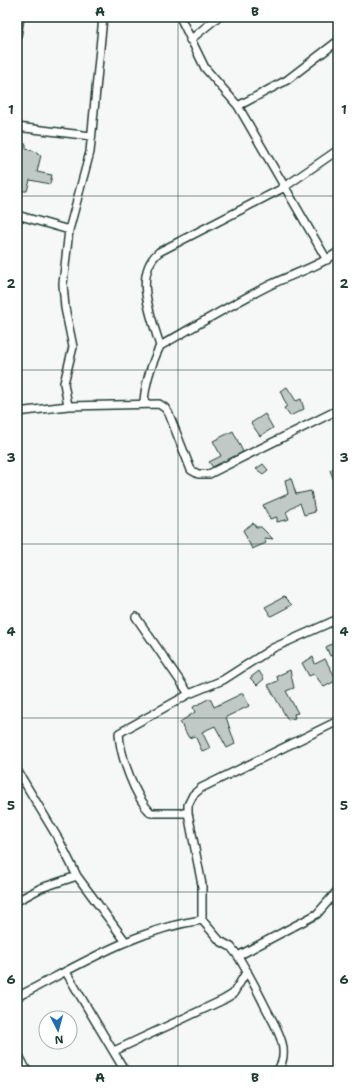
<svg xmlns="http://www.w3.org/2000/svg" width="355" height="1088" viewBox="0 0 355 1088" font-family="'Shantell Sans',sans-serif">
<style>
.building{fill:#c0c9c6;stroke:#1f3d34}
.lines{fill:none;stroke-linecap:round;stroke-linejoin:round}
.minor-casing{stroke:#1f3d34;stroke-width:10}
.minor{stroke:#fff;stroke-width:7}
.grid{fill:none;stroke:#1f3d34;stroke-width:1;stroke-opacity:0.55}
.neatline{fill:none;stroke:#1f3d34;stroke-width:1.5}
.grid-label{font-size:13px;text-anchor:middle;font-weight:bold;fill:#1f3d34}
</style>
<rect width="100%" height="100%" fill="#f6f7f7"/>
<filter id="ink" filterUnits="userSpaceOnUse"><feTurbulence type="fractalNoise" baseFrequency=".025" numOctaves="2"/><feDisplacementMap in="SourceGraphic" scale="8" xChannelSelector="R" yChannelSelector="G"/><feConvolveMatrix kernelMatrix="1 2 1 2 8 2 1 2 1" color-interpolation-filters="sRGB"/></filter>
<g filter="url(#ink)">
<path class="building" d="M 17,144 L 26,144 L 26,149 L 37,152 L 37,154 L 41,155 L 37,172 L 52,175 L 50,184 L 30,180 L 27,191 L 17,191 Z
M 287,387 L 296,401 L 301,399 L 304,409 L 290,416 L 284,408 L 287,406 L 280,391 Z
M 265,414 L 273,428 L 260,436 L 251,423 Z
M 233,431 L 243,452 L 213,467 L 209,462 L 221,456 L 213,441 Z
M 263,464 L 268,470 L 263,474 L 256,469 Z
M 338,466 L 338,489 L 337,489 L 330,470 Z
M 291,478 L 296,494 L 311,491 L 315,512 L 304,515 L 300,503 L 286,512 L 289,519 L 277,522 L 277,517 L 270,519 L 263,505 L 288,494 L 285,480 Z
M 253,523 L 256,527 L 261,527 L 273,539 L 264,538 L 266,543 L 252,549 L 243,530 Z
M 284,597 L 292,605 L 271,616 L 265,607 Z
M 337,641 L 338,653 L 330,656 L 326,647 Z
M 313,657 L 315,664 L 325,659 L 337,680 L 324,687 L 314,674 L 309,676 L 302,663 Z
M 290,670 L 294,688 L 286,691 L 298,713 L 294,714 L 295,718 L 288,720 L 268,685 L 278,681 L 277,676 Z
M 259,671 L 264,679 L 257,685 L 250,678 Z
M 243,693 L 249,706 L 226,717 L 235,744 L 227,748 L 215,726 L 202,732 L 210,748 L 202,751 L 195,736 L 189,738 L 180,722 L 195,712 L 193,707 L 210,698 L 214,707 Z"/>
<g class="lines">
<defs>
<path id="minor" d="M 180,17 L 205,68 L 238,106 L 327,260
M 17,36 L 20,17
M 190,40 L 218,17
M 238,106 L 287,80 L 338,41
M 17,127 L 91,136
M 17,215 L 69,230
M 160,346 C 197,325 232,304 270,285 C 292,274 318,267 338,252
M 144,403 C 145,382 151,365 160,346 C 152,317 132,275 159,252 L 283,188 L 338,150
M 68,406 L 64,383 L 73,347 L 65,308 L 63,284 L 69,230 L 90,152 L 103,17
M 17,412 L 68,406 L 159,404 L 165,408 L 169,414 L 191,470 L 198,474 L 209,474 L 338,410
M 136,617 L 189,694
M 17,770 L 59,840 L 77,876 L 126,942
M 188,813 L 151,813 C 135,797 120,756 119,733 L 189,694 L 223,680 L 273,648 L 338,619
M 17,901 L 41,888 L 77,876
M 238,956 L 317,914 L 338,890
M 66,972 L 125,1071
M 17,997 C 76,967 135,929 202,920
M 114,1051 L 223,1000 L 233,994 L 247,971
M 17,1052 L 27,1071
M 277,1071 C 294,1049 272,1022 263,1002 C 255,986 247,971 238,956 L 231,947 L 220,941 L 202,920 L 202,885 L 188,813 L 188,805 L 193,795 L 201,788 L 338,721"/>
</defs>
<use href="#minor" class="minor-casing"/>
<use href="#minor" class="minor"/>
</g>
</g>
<path class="grid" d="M 178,17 L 178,1071M 17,196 L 338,196M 17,370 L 338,370M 17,544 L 338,544M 17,718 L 338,718M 17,892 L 338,892"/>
<rect width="355" height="1088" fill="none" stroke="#fff" stroke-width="44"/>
<g transform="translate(58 1030) rotate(174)"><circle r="19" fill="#ffffff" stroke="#a5b1ae"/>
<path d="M0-3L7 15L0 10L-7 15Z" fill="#1f6fb2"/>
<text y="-6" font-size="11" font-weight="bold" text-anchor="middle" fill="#1f3d34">N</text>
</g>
<rect x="22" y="22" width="311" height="1044" class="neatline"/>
<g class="grid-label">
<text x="100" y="16">A</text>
<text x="255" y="16">B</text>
<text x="11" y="114">1</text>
<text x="344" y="114">1</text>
<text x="11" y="288">2</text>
<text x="344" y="288">2</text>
<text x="11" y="462">3</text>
<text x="344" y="462">3</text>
<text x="11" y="636">4</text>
<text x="344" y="636">4</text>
<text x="11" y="810">5</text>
<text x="344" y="810">5</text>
<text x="11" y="984">6</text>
<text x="344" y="984">6</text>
<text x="100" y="1082">A</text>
<text x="255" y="1082">B</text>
</g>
</svg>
